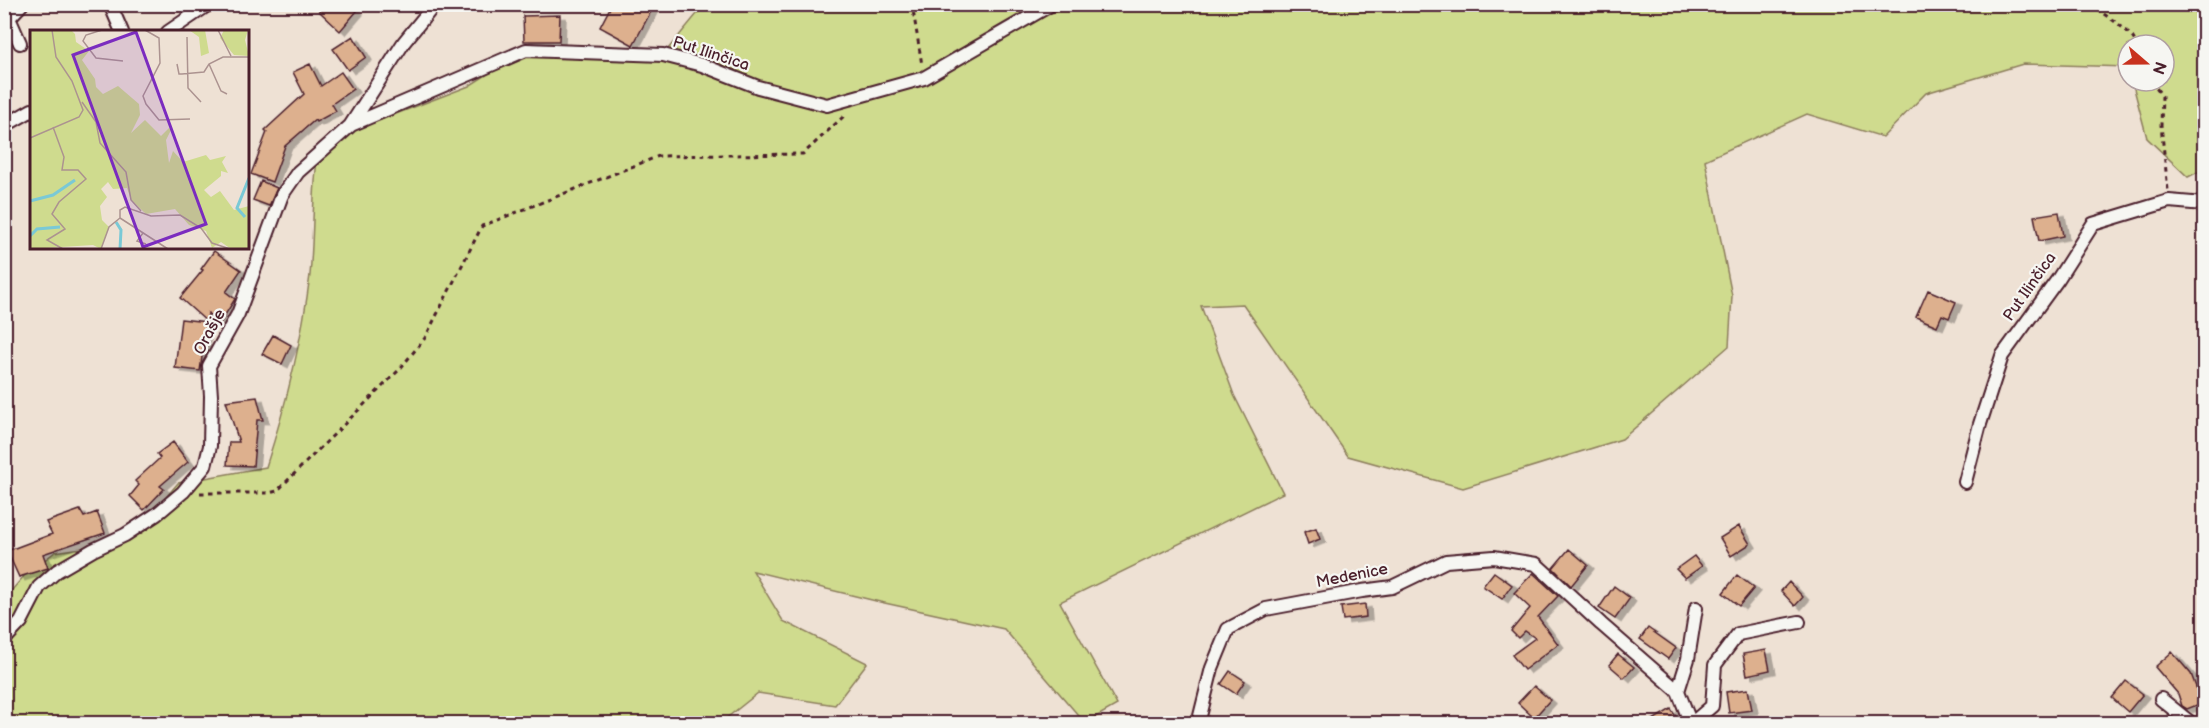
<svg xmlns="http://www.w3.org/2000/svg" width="2209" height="728" viewBox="0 0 2209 728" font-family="'Balsamiq Sans',sans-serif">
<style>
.green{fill:#cfdb8e;stroke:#8c7d5c;stroke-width:1.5}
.building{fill:#ddb08e;stroke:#4a1f2b;stroke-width:1.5;filter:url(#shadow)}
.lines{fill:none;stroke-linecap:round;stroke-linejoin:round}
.minor-casing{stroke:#4a1f2b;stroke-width:16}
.path{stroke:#4a1f2b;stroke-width:3;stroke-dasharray:4.5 4.5;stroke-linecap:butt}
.minor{stroke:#f6f6f2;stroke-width:12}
.labels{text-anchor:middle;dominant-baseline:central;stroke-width:4.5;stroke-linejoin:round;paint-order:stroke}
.street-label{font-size:16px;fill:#4a1f2b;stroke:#f6f6f2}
.inset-river{fill:none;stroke:#7ac9d6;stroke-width:3}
.inset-road{fill:none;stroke:#ac9390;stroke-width:1.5}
.view{fill:#7b2cbf;fill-opacity:0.15;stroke:#7b2cbf;stroke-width:3}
.inset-edge{fill:none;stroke:#4a1f2b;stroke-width:3}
</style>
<defs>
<filter id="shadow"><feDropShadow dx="6" dy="3.5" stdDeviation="0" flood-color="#0004"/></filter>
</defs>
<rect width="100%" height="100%" fill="#eee1d4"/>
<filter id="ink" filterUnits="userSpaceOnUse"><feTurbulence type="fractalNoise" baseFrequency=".0167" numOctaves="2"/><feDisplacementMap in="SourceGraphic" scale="12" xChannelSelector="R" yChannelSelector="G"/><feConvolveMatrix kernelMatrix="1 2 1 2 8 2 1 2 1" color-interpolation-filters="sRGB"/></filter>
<g filter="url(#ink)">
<path class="green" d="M 700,4 L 2204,5 L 2204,169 L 2188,177 L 2147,138 L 2132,81 L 2164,81 L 2164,45 L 2128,45 L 2128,67 L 2023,64 L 1926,93 L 1883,137 L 1807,114 L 1705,160 L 1732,296 L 1729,346 L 1622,439 L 1463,488 L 1348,456 L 1243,304 L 1201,306 L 1234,395 L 1283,493 L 1060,602 L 1117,705 L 1085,723 L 1004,629 L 880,602 L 753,571 L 783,621 L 867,663 L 835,705 L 758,693 L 719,724 L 5,724 L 5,598 L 24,576 L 55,552 L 82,548 L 128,528 L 152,514 L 178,483 L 266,467 C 286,405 302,341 310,275 C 314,234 312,193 318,152 L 354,130 L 469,86 L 526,50 L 663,55 L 702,8 Z"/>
<path class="building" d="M 326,4 L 350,4 L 357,11 L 340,31 L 319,11 Z
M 612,4 L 655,4 L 633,45 L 600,27 Z
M 560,15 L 559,41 L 524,41 L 523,16 Z
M 353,36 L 366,57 L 348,70 L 333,49 Z
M 310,64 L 321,86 L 341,72 L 353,89 L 332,104 L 336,111 L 316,122 L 315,120 L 285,146 L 272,182 L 251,174 L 267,132 L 265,130 L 304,94 L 293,72 Z
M 261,181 L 277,188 L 269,206 L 253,200 Z
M 2059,212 L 2063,236 L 2039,241 L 2034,216 Z
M 214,251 L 241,270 L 226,292 L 235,299 L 220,323 L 208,313 L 207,322 L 180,298 L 203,270 L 201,269 Z
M 1928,290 L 1956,302 L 1949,318 L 1942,315 L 1937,326 L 1916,317 Z
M 181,319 L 207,322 L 200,371 L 175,368 Z
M 273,335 L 291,345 L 282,364 L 262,354 Z
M 257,397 L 263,420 L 257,420 L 253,466 L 227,465 L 229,442 L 239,442 L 226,401 Z
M 173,442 L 188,462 L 160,486 L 164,489 L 144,510 L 130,496 L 139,485 L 135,481 L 160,458 L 157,454 Z
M 80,510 L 84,517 L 97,512 L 105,533 L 43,554 L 48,568 L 19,577 L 7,551 L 52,534 L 46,522 Z
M 1739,526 L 1750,544 L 1731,556 L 1720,538 Z
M 1316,528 L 1320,539 L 1308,544 L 1304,532 Z
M 1569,549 L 1588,565 L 1571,586 L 1553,568 Z
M 1694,556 L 1702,566 L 1685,578 L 1676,569 Z
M 1494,572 L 1512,585 L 1502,599 L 1483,586 Z
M 1533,573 L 1558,596 L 1538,617 L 1558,644 L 1524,670 L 1512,655 L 1535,638 L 1525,631 L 1518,638 L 1511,631 L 1530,608 L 1514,593 Z
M 1737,575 L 1754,588 L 1739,606 L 1723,593 Z
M 1789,582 L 1803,597 L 1795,606 L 1781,591 Z
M 1614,586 L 1630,598 L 1615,619 L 1599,608 Z
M 1365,604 L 1366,617 L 1343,620 L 1341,607 Z
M 1648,628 L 1676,648 L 1668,659 L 1640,639 Z
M 1766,650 L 1770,670 L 1747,675 L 1743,654 Z
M 2172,652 L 2191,674 L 2202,703 L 2187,709 L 2182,706 L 2178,694 L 2155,667 Z
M 1618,654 L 1634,667 L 1624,678 L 1609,665 Z
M 1230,671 L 1245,681 L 1236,694 L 1221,684 Z
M 2126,681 L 2143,694 L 2128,712 L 2112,698 Z
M 1534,686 L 1550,700 L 1534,718 L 1518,703 Z
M 1748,689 L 1752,710 L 1729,713 L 1726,692 Z
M 1671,709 L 1680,723 L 1648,723 Z"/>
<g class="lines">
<defs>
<path id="minor" d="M 110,4 L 122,32
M 168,32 L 209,4
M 20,43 L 9,18 L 22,4
M 351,125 L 526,50 L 663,55 L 702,65 L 758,87 L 827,105 L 924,78 L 1052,4
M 4,126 L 32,110
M 1965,482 L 1980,424 L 2002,356 L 2058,279 L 2093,224 L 2169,201 L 2204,204
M 4,640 L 21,622 L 39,587 L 57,571 L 93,550 L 125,535 L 157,514 L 183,492 L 205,466 L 210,446 L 211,396 L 209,366 L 238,314 L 282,195 L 298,172 L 350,126 L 404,42 L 435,4
M 1678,691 L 1688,659 L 1696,608
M 2161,699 L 2192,724
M 1198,724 L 1212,668 L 1228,629 L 1266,609 L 1362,591 L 1392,587 L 1446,561 L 1494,557 L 1536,564 L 1601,624 L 1678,691 L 1691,724
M 1691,724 L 1712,706 L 1715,665 L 1738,634 L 1799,622"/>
</defs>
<use href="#minor" class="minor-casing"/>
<path class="path" d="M 912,4 L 922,65
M 2089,4 C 2101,13 2134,31 2136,45
M 2151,81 L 2162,96 L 2161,125 L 2168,190
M 200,493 L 269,493 L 277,491 L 291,477 L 399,370 L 425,338 L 482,226 L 659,156 L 803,154 L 844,116"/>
<use href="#minor" class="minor"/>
</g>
</g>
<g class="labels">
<g class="street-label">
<text transform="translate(711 54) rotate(18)">Put Ilinčica</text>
<text transform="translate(2030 287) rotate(-55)">Put Ilinčica</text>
<text transform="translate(210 332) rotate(-62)">Orašje</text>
<text transform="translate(1352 576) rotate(-11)">Medenice</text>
</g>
</g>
<g transform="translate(30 30)">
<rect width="219" height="219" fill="#eee1d4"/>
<path d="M 0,0 L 41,0 L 45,4 L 46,12 L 59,21 L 52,30 L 65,49 L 66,57 L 73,64 L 88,56 L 109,74 L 110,85 L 101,103 L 115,90 L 131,106 L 139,98 L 141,100 L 136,110 L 139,133 L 143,121 L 153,132 L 176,125 L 180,130 L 196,126 L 192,132 L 198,143 L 191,141 L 191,146 L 174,160 L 181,167 L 190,161 L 204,180 L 219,176 L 219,219 L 201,219 L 191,212 L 182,218 L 176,201 L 159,195 L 145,179 L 116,184 L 101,170 L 97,158 L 83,159 L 78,152 L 71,159 L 77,167 L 70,176 L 72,190 L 79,197 L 71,219 L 63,215 L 0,219 ZM 159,0 L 175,0 L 179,23 L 171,26 L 169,7 ZM 194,0 L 218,0 L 215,10 L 219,26 L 204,25 L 190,8 Z" fill="#cfdb8e"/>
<path class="inset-river" d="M 0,171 L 23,165 L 45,150M 215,187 L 207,178 L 219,148M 86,192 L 91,200 L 90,219M 0,206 L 7,199 L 30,197"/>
<path class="inset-road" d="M 72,0 L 56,5 L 53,11 L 66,28 L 93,31M 115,0 L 129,8 L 130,33 L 113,66 L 116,74 L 129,90 L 160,89M 188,0 L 201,26M 157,7 L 158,58 L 171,72M 147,34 L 149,44 L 152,44 L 174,42 L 179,34 L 193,27 L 219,27M 179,34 L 191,61 L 197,64M 52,72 L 66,92 L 70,113 L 96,142 L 101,170 L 111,181M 23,97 L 34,127 L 32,140 L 48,140 L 56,149 L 29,172 L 22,184 L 35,199 L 17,210 L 33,219M 0,108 L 49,87 L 53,80 L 42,51 L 26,27 L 22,0M 90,188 L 138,219M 113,203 L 107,211 L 116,214M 71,219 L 79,197 L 90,188 L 90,180 L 95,177 L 121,186 L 150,185 L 171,198 L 182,213 L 200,219"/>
<path class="view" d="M 106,2 L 176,194 L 113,217 L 43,25 Z"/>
<rect width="219" height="219" class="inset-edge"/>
</g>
<rect width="2209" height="728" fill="none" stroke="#f6f6f2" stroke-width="24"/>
<rect x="12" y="12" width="2185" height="704" fill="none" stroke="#4a1f2b" stroke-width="2" filter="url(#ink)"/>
<g transform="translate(2146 63) rotate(110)"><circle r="28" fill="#f6f6f2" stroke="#b1a0a2" stroke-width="1.5"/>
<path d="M0-4.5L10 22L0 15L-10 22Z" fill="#c8321e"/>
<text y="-9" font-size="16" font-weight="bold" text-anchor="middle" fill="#4a1f2b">N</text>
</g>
</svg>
